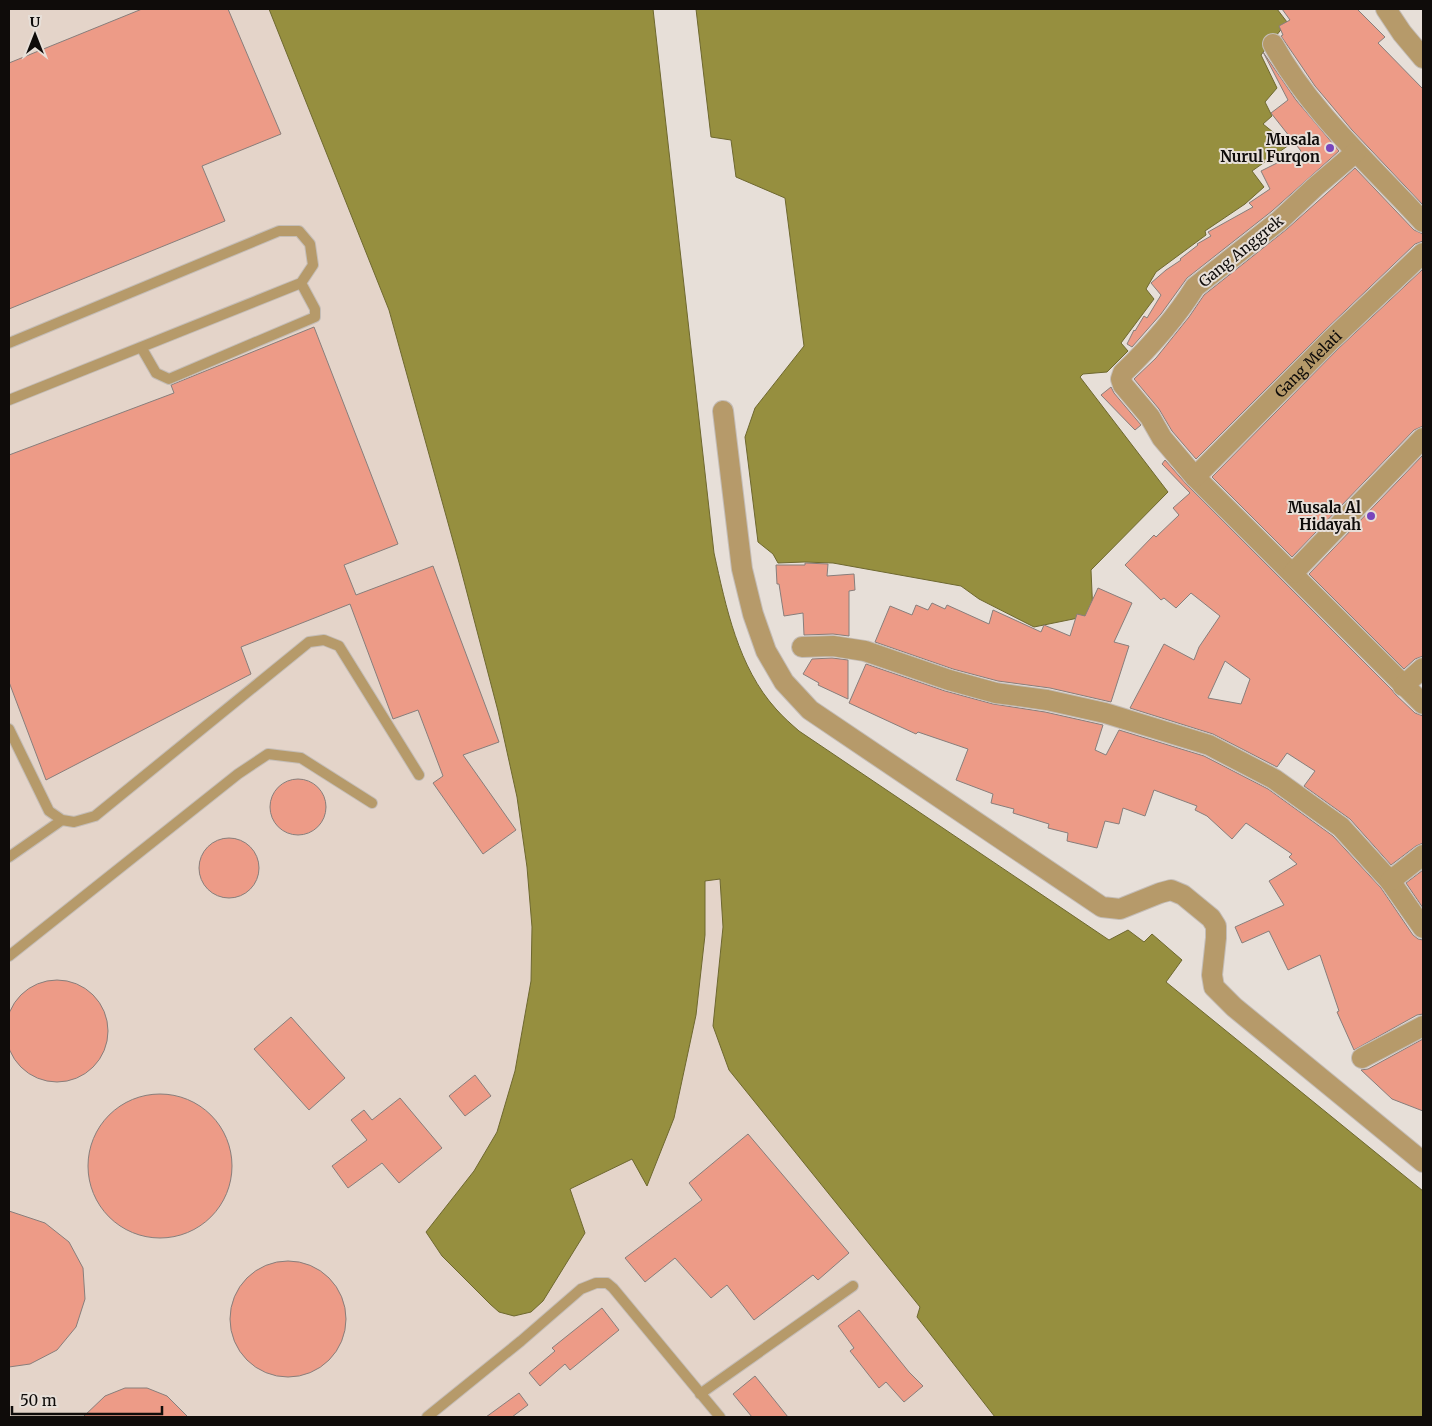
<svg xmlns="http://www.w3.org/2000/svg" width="1432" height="1426" viewBox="0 0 1432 1426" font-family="Merriweather,serif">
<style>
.built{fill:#e4d4c9}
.water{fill:#968f3f;stroke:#6e682f}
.building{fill:#ed9b87;stroke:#887e7b;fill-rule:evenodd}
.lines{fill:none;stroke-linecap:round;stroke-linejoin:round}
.lane-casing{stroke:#c4bdb7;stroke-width:12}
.street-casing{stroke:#c4bdb7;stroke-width:22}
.lane{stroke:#b69a6a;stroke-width:10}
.street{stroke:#b69a6a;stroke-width:20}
.poi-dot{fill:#7845bc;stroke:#e7dfd8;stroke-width:2}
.labels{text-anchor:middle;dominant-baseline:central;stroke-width:4;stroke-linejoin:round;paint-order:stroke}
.poi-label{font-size:15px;font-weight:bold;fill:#0f0c0a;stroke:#e7dfd8;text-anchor:end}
.street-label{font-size:15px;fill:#0f0c0a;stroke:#e7dfd8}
</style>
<rect width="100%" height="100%" fill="#e7dfd8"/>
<path class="built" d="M 9,9 L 269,9 L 389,310 L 460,566 L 498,711 L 517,797 L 527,867 L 532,927 L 531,981 L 515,1071 L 497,1132 L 474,1171 L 499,1312 L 514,1316 L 531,1312 L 569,1189 L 632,1159 L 647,1185 L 696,1015 L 705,935 L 705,880 L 720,879 L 723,927 L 719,960 L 920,1307 L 917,1317 L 995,1417 L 9,1417 Z"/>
<path class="water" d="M 269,9 L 653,9 L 714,553 C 726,607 738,667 776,709 C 783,717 791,724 799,731 L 1109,940 L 1128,930 L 1144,942 L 1152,934 L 1182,960 L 1166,982 L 1423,1191 L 1423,1417 L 995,1417 L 917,1317 L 920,1307 L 729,1070 L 713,1026 L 723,927 L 720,879 L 705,881 L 705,935 L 696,1015 L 674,1118 L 647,1186 L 632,1159 L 570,1189 L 585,1233 L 543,1301 L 531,1312 L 514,1316 L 499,1312 L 490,1304 L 442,1256 L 426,1232 L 474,1171 L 497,1132 L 515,1071 L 531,981 L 532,927 L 527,867 L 517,797 L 498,711 L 460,566 L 389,310 Z
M 696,9 L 1277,9 L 1287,22 L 1261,55 L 1277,88 L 1265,102 L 1272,116 L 1263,124 L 1289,145 L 1252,171 L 1264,187 L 1245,204 L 1205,231 L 1206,235 L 1156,272 L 1146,289 L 1154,299 L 1121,343 L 1128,351 L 1107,372 L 1083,374 L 1080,377 L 1168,492 L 1091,570 L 1093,615 L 1034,627 L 979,599 L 961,586 L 833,563 L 804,562 L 778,563 L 773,554 L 758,542 L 745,437 L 755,408 L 804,346 L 785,198 L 736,177 L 731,140 L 711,137 Z"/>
<path class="building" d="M 142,9 L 228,9 L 281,134 L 202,166 L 225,221 L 9,309 L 9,63 Z
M 1282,9 L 1357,9 L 1385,37 L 1378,43 L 1423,89 L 1423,205 L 1352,130 L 1315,86 L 1281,36 L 1283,35 L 1279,26 L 1290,20 Z
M 1263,52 L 1296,100 L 1339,151 L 1272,211 L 1187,278 L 1161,314 L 1132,347 L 1127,344 L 1134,330 L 1135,331 L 1144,316 L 1147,318 L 1161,295 L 1151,283 L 1166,270 L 1181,260 L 1180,259 L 1198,245 L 1197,244 L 1211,236 L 1208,232 L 1253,207 L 1249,203 L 1270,189 L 1261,171 L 1301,151 L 1271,113 L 1288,100 Z
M 1355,168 L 1414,230 L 1423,234 L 1423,241 L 1415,244 L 1323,332 L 1196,459 L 1172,431 L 1159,409 L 1134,379 L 1156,358 L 1189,317 L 1204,295 L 1287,229 Z
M 1423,269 L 1423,426 L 1414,430 L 1292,557 L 1212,477 L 1339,348 Z
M 314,327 L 398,544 L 344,565 L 356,595 L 433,566 L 499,742 L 463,755 L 516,830 L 483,854 L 433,783 L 443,776 L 418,710 L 393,719 L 350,604 L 241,647 L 251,674 L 46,780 L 9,682 L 9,455 L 174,393 L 171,385 Z
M 1111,387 L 1114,393 L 1141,425 L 1135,430 L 1101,395 Z
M 1423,455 L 1423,656 L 1415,659 L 1404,669 L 1309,574 Z
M 1165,460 L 1187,485 L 1392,690 L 1395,694 L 1415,713 L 1423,716 L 1423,843 L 1416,846 L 1391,865 L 1350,819 L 1304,786 L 1315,771 L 1287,753 L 1277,767 L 1213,734 L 1130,708 L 1164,644 L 1194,660 L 1199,647 L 1220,616 L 1191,593 L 1176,608 L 1164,598 L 1161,600 L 1125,565 L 1154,535 L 1156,537 L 1179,515 L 1173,508 L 1190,493 L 1162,464 ZM 1225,661 L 1250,679 L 1241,704 L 1208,698 Z
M 805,563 L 828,564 L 827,576 L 854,574 L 855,590 L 849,591 L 849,636 L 833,634 L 804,635 L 803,613 L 784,616 L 779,584 L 777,584 L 776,565 L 805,565 Z
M 1098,588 L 1132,603 L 1114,642 L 1129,646 L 1111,702 L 1050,688 L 998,681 L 953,669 L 875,642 L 890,606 L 912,615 L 916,605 L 928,610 L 932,603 L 945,609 L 947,605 L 989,624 L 993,610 L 1041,632 L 1044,625 L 1070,636 L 1077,614 L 1085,616 Z
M 832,658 L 848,660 L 848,699 L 818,685 L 819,683 L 803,674 L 812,659 Z
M 866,664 L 945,691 L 993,704 L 1045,712 L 1103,725 L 1095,750 L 1106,755 L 1119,730 L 1204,756 L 1268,789 L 1333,836 L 1381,888 L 1413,935 L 1418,939 L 1423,940 L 1423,1014 L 1417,1015 L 1354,1050 L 1337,1012 L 1339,1011 L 1320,955 L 1288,970 L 1269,931 L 1242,943 L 1235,927 L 1284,905 L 1269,881 L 1297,864 L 1289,857 L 1292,854 L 1246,823 L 1232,839 L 1207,816 L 1195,810 L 1197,806 L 1154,790 L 1145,816 L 1123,808 L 1119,824 L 1105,821 L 1097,848 L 1067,841 L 1068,833 L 1048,828 L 1049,824 L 1013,813 L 1014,809 L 991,803 L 993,794 L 956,780 L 968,749 L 918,732 L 916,734 L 849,703 Z
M270 807a28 28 0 1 1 56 0a28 28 0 1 1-56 0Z
M199 868a30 30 0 1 1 60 0a30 30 0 1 1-60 0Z
M 1423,870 L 1423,908 L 1406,883 Z
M6 1031a51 51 0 1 1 102 0a51 51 0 1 1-102 0Z
M 291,1017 L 345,1078 L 309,1110 L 254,1049 Z
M 1423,1039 L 1423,1111 L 1392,1099 L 1361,1070 L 1368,1069 Z
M 475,1075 L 491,1096 L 465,1116 L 449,1096 Z
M88 1166a72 72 0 1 1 144 0a72 72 0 1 1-144 0Z
M 400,1098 L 442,1148 L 399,1183 L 382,1163 L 348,1188 L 332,1166 L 367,1140 L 351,1120 L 364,1110 L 372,1120 Z
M 748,1134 L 849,1253 L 818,1280 L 813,1275 L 754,1320 L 727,1285 L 711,1298 L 675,1258 L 645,1282 L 625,1258 L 702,1200 L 689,1183 Z
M 9,1211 L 45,1223 L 69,1242 L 83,1268 L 85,1299 L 76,1327 L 57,1350 L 30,1364 L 9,1367 Z
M230 1319a58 58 0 1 1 116 0a58 58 0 1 1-116 0Z
M 602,1308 L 619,1330 L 570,1370 L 565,1364 L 540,1386 L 529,1373 L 555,1351 L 552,1348 Z
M 859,1310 L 909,1372 L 923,1386 L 904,1402 L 886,1382 L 879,1388 L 850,1351 L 854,1348 L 838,1326 Z
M 755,1376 L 788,1417 L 752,1417 L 733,1394 Z
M 125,1388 L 147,1388 L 167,1396 L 188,1417 L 83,1417 L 105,1396 Z
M 519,1393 L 528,1405 L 512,1417 L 486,1417 Z"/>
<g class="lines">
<defs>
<path id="lane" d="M 9,343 L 279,231 L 299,231 L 310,244 L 313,265 L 301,283 L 9,400
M 141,347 L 156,373 L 169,379 L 315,317 L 315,309 L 301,283
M 9,729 L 49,811 L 62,820 L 74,822 L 95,816 L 309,642 L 324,640 L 339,646 L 419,775
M 9,857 L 62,820
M 9,956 L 238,774 L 268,754 L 301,758 L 372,803
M 700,1394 L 853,1286
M 427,1417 L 521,1341 L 581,1289 L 596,1283 L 607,1283 L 613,1288 L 720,1417"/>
<g id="street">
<path d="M 1386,9 L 1402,33 L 1423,58"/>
<path d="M 1273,44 C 1311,113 1371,165 1423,222"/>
<path d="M 1356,152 L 1315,187 L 1280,220 L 1195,287 C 1175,319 1150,347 1123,373 L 1121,379 L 1123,385 L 1150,417 L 1162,438 L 1195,477 L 1423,704"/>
<path d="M 723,411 L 742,569 L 753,614 L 766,651 L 784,682 L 810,710 L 1102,907 L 1120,909 L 1160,893 L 1171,890 L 1183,895 L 1211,918 L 1216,926 L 1216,938 L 1212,975 L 1214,987 L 1234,1007 L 1423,1162"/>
<path id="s1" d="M 1195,477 L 1331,340 L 1423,253"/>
<path d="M 1293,573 L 1423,438"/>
<path d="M 802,647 L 833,646 L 865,651 L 949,680 L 996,693 L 1047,700 L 1105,713 L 1209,745 L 1274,779 L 1341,827 L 1390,881 L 1423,928"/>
<path d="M 1403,686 L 1423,668"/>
<path d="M 1390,881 L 1423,855"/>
<path d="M 1362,1058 L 1423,1026"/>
</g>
</defs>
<use href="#lane" class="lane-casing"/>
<use href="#street" class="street-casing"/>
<use href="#lane" class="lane"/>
<use href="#street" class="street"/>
</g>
<g class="poi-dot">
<circle cx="1330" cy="148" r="5"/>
<circle cx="1371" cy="516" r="5"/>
</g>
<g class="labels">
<g class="poi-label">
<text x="1320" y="139">Musala<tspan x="1320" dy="17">Nurul Furqon</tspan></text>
<text x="1361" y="507">Musala Al<tspan x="1361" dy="17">Hidayah</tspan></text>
</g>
<g class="street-label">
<text transform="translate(1241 251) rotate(-39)">Gang Anggrek</text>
<text stroke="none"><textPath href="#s1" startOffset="160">Gang Melati</textPath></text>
</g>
</g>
<rect width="1432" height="1426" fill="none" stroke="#0f0c0a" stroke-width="20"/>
<g transform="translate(35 35)" stroke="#e7dfd8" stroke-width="4" paint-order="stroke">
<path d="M0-4L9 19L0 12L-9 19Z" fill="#0f0c0a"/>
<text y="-8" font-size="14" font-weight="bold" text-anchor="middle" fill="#0f0c0a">U</text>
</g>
<path d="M12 1406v8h150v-8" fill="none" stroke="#0f0c0a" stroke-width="2.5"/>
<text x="20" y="1406" font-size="15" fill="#0f0c0a" stroke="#e7dfd8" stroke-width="4" paint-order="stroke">50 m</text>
</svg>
